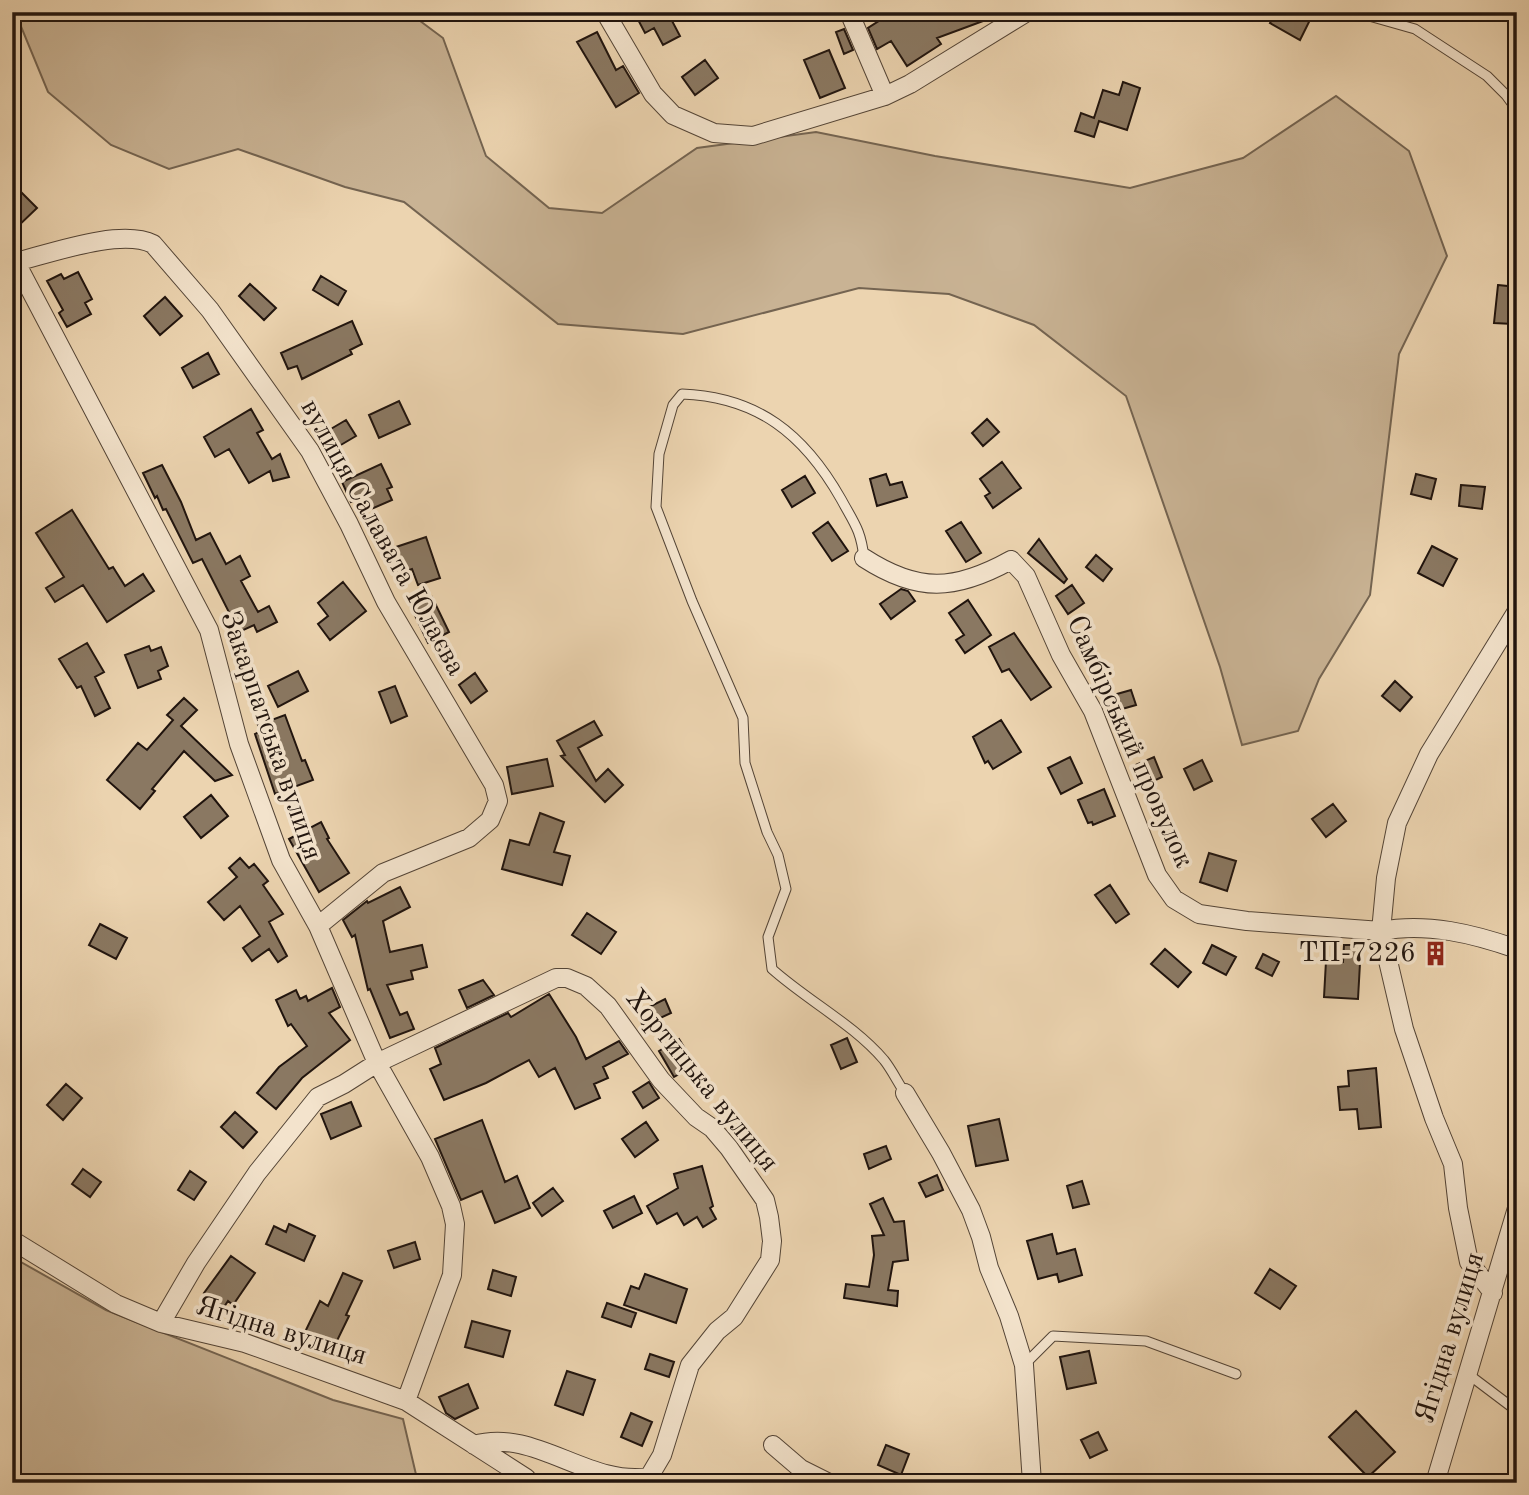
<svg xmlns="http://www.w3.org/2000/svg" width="1529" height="1495" viewBox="0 0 1529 1495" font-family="'Old Standard TT',serif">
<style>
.green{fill:#c9b394;stroke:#746451;stroke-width:2}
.building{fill:#8a7862;stroke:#20140e;stroke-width:2}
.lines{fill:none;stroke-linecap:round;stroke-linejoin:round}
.lane-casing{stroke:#534436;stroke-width:11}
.street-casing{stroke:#534436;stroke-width:20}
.lane{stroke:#f3e3cc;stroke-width:9}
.street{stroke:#f3e3cc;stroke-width:18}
.labels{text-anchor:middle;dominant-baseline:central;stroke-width:7;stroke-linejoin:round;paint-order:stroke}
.street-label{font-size:28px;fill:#20140e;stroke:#f3e3cc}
.poi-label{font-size:28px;fill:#20140e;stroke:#f3e3cc;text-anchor:end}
</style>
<rect width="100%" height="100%" fill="#ecd4b0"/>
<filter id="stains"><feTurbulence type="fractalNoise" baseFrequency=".00286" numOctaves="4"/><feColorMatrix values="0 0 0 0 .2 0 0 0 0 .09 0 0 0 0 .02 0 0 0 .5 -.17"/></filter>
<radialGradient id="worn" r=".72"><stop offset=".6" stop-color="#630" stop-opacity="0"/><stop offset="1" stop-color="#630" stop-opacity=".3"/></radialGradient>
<path class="green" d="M 15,12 L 408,12 L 443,38 L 486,156 L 549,208 L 602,213 L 697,148 L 816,132 L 935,156 L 1130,188 L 1243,158 L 1336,96 L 1409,151 L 1447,256 L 1399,354 L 1370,595 L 1319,679 L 1298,731 L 1242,745 L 1220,667 L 1126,396 L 1034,325 L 949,294 L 859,288 L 683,334 L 558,324 L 404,202 L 345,187 L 238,149 L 169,169 L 111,145 L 48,92 Z
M 12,1257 L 106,1310 L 333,1400 L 403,1419 L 418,1483 L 12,1483 Z"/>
<path class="building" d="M 634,12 L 683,12 L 671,19 L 680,36 L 663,45 L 654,28 L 645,33 Z
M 893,12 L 935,12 L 938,18 L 954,12 L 1002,14 L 937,38 L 941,44 L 907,66 L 891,41 L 877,49 L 868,28 Z
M 1276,12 L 1291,12 L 1309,22 L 1300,40 L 1270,23 Z
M 844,29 L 853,50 L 844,54 L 836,32 Z
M 597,32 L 616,70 L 623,66 L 639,93 L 616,107 L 577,42 Z
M 829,50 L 845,88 L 820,98 L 804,60 Z
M 705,60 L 718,78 L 695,95 L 682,77 Z
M 1123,82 L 1140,88 L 1127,130 L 1099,121 L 1094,137 L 1075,131 L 1081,113 L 1094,118 L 1103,90 L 1119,95 Z
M 12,183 L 37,208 L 12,232 Z
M 78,272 L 92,299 L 85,303 L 91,314 L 67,327 L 59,313 L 63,310 L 47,281 L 61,274 L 64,279 Z
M 321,276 L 346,291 L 338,305 L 313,290 Z
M 250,284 L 276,308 L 264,320 L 239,296 Z
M 1498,285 L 1517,287 L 1513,324 L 1494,323 Z
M 165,297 L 182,316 L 160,335 L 144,316 Z
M 352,321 L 362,344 L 350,350 L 352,354 L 302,379 L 297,366 L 288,369 L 281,353 Z
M 208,353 L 219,374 L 193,388 L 182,368 Z
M 399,401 L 410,424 L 379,438 L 369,415 Z
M 251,409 L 263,430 L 257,433 L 272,459 L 280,454 L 289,477 L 273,481 L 270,471 L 249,483 L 229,449 L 215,457 L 204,437 Z
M 987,419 L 999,432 L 983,446 L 972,433 Z
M 346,420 L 356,436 L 334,449 L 324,433 Z
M 1002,462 L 1021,488 L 993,508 L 985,496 L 990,493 L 980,479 Z
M 381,464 L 392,487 L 387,489 L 392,500 L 362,513 L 357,500 L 351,502 L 342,482 Z
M 162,465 L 181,502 L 196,540 L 210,533 L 226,564 L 240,556 L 250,576 L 241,581 L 258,612 L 269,606 L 277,622 L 257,632 L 254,625 L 239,632 L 202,559 L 193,563 L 166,509 L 163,510 L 157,496 L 155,498 L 143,473 Z
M 886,474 L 890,485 L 902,482 L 907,497 L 877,506 L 870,479 Z
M 1416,474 L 1436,479 L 1431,499 L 1411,494 Z
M 805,476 L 815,493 L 792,507 L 782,490 Z
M 1461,485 L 1485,487 L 1482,509 L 1459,506 Z
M 72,510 L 109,569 L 113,567 L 125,586 L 143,574 L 154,591 L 107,622 L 83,585 L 55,602 L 46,588 L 64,577 L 36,533 Z
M 828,522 L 848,551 L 832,561 L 813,533 Z
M 961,522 L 981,553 L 966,562 L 946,531 Z
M 426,537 L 440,578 L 418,585 L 412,569 L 398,574 L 390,549 Z
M 1039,539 L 1067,579 L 1064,583 L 1028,553 Z
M 1432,546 L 1457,559 L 1443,586 L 1418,573 Z
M 1096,555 L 1112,569 L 1103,581 L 1086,567 Z
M 343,582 L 366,611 L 330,640 L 318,624 L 328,616 L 318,603 Z
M 1072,585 L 1084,603 L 1068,614 L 1056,596 Z
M 901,589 L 908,591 L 915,601 L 891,619 L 880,604 Z
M 432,597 L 449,632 L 428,643 L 411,607 Z
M 968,600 L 991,635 L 965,653 L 956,640 L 964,635 L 949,613 Z
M 1014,633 L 1051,687 L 1031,700 L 1009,669 L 1002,672 L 989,647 Z
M 87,643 L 104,672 L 95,677 L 110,708 L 95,716 L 81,686 L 77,688 L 59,659 Z
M 149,646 L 151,651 L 161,647 L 168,666 L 158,671 L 161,679 L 138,688 L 125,655 Z
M 298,671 L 308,691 L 278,707 L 268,686 Z
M 475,673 L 487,691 L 471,703 L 459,685 Z
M 1395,681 L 1412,697 L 1400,711 L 1382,696 Z
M 395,686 L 407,716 L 391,723 L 379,692 Z
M 1131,690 L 1136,705 L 1122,709 L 1117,694 Z
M 184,698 L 197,710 L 181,726 L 232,775 L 215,781 L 184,751 L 152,789 L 155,791 L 140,809 L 107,780 L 138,743 L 147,750 L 173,720 L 167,715 Z
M 285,715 L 302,761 L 305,760 L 313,780 L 275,794 L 255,734 L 261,731 L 258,725 Z
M 1001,720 L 1021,752 L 993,769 L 988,761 L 985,763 L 973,737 Z
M 594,721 L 602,735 L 578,748 L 596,781 L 608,769 L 623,785 L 605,802 L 561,756 L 565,755 L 557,741 Z
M 1070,757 L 1082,783 L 1061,794 L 1048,768 Z
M 1154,757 L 1162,777 L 1141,787 L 1131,767 Z
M 547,759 L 553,786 L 512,794 L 507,767 Z
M 1202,760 L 1212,781 L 1194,790 L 1184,769 Z
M 1104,789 L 1115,816 L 1093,825 L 1092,822 L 1088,823 L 1078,800 Z
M 211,795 L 228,816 L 201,838 L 184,817 Z
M 1333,804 L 1346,821 L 1326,837 L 1312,819 Z
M 540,813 L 564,822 L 554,852 L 570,856 L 562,885 L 502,869 L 510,840 L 529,845 Z
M 321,822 L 329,838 L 327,839 L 349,873 L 319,892 L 289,839 Z
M 1209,853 L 1236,861 L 1227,891 L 1200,882 Z
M 240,858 L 249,868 L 254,864 L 268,881 L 263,885 L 283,914 L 269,922 L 287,956 L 278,962 L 269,949 L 252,961 L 243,948 L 260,936 L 240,906 L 224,920 L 208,902 L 237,877 L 229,868 Z
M 1110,885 L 1129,914 L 1116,923 L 1095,895 Z
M 400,887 L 410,907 L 383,921 L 390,952 L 422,945 L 427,967 L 411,971 L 413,979 L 387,985 L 400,1015 L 407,1012 L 414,1029 L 390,1038 L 370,989 L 368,990 L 355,935 L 352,937 L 343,920 L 367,901 L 368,903 Z
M 587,913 L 616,932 L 601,954 L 572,935 Z
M 100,924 L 127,938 L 116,959 L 89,945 Z
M 1212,945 L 1236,957 L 1226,975 L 1203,963 Z
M 1344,945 L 1361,945 L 1358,999 L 1324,997 L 1326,961 L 1343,962 Z
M 1165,949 L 1191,972 L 1178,987 L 1151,964 Z
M 1263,954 L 1279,962 L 1272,976 L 1256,968 Z
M 483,980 L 494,995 L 467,1008 L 459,990 Z
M 332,988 L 340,1007 L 329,1013 L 350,1040 L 302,1078 L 276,1109 L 257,1093 L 279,1067 L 307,1046 L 291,1024 L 288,1026 L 276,1000 L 296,990 L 300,999 L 306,996 L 308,1001 Z
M 549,994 L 576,1037 L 586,1059 L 619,1041 L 628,1054 L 603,1067 L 608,1078 L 594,1084 L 600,1098 L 575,1109 L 555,1068 L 539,1077 L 529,1060 L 486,1083 L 444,1100 L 430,1069 L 441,1064 L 435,1048 L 508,1013 L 511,1017 Z
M 665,999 L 671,1013 L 643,1026 L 637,1013 Z
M 847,1038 L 857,1062 L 841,1069 L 831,1045 Z
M 679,1039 L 695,1065 L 674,1077 L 659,1051 Z
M 1376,1068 L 1381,1127 L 1359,1129 L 1357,1109 L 1340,1110 L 1338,1087 L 1349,1086 L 1348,1071 Z
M 649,1082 L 659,1098 L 643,1108 L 633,1092 Z
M 66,1084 L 82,1098 L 63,1120 L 47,1105 Z
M 351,1102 L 361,1126 L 331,1139 L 321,1114 Z
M 235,1112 L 257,1132 L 243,1148 L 221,1127 Z
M 999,1119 L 1008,1160 L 976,1166 L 968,1126 Z
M 482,1120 L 505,1182 L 517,1176 L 530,1208 L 495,1223 L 482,1191 L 461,1200 L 435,1139 Z
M 646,1122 L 658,1140 L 635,1157 L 622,1139 Z
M 886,1146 L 891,1159 L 869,1169 L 864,1154 Z
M 702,1166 L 713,1206 L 710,1208 L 716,1219 L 703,1227 L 697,1217 L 684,1225 L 677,1213 L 657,1224 L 647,1206 L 678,1188 L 674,1174 Z
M 83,1169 L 101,1182 L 90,1197 L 72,1184 Z
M 190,1171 L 206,1182 L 194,1200 L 178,1190 Z
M 937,1175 L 943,1190 L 926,1197 L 919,1183 Z
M 1082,1181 L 1089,1204 L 1073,1208 L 1067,1186 Z
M 553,1188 L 563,1201 L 542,1216 L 533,1203 Z
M 634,1196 L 642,1213 L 613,1228 L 604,1211 Z
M 883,1198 L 894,1222 L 904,1221 L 908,1260 L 893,1262 L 888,1290 L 898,1291 L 897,1306 L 844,1298 L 846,1284 L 869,1287 L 874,1255 L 872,1236 L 884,1235 L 870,1204 Z
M 289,1224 L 315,1236 L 304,1261 L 266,1244 L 274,1226 L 286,1232 Z
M 1052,1234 L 1057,1254 L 1075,1249 L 1082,1275 L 1059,1282 L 1057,1274 L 1038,1279 L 1027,1241 Z
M 415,1242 L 420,1259 L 394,1268 L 388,1251 Z
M 231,1256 L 255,1273 L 233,1305 L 228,1301 L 224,1307 L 204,1293 Z
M 1270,1269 L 1296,1286 L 1280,1309 L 1255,1293 Z
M 493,1270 L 516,1277 L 511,1296 L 488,1289 Z
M 343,1273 L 362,1281 L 346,1315 L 349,1316 L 334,1347 L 305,1332 L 320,1301 L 328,1306 Z
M 645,1274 L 687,1289 L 676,1323 L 624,1305 L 631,1286 L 639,1289 Z
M 607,1303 L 636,1313 L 631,1327 L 602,1317 Z
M 472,1321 L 510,1331 L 503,1357 L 465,1347 Z
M 1089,1351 L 1096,1383 L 1067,1389 L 1060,1357 Z
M 650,1354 L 674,1362 L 669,1377 L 645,1369 Z
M 567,1371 L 595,1380 L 583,1415 L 555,1405 Z
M 468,1384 L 478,1408 L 455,1419 L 446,1413 L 439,1397 Z
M 1356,1411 L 1395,1452 L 1368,1477 L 1329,1437 Z
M 631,1413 L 652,1422 L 642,1446 L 621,1437 Z
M 1098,1432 L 1107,1450 L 1090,1458 L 1081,1440 Z
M 886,1445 L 909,1454 L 901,1475 L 878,1465 Z"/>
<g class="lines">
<defs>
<path id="lane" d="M 1355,12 L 1415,29 L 1487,76 L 1506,95 L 1517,110
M 864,558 C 861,530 854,523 841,499 C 804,434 758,397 682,394 L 673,405 L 659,454 L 656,507 L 692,601 L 743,718 L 745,763 L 767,832 L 778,855 L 786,889 L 768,937 L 772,969 C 808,1001 853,1024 884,1060 C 892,1070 898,1083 905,1093
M 1024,1365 L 1053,1336 L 1146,1341 L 1236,1374
M 1468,1374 L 1517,1411"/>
<path id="street" d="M 605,12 L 653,94 L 673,115 L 714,133 L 753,136 L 885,96 L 910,84 L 1027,12
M 849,12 L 885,96
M 12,255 L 209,630 L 239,744 L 281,860 L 318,926 L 377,1063 L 430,1157 L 451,1206 L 455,1224 L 452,1275 L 406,1401
M 16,262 C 52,253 121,228 153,244 L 210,310 L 310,451 L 349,524 L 386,602 L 494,785 L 498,801 L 490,820 L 469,838 L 383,873 L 318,926
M 864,558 C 918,593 955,591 1011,560 L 1026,576 L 1061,655 L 1093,711 L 1157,875 L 1174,899 L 1199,914 L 1247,921 L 1381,931 C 1426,922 1474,934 1517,949
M 905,1093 L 941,1153 L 971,1210 L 981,1237 L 989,1268 L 1009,1316 L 1024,1365 L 1032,1483
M 12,1240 L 116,1304 L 161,1323 L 245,1343 L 406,1401 L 526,1478 L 528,1483
M 1493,1293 L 1469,1262 L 1458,1208 L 1453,1164 L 1434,1118 L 1404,1029 L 1381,931 L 1386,878 L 1397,823 L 1429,754 L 1517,611
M 161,1323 L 196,1263 L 257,1173 L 318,1097 L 344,1084 L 377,1063 L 556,978 L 567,978 L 586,986 L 608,1006 L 661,1080 L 696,1117 L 712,1128 L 729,1148 L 765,1200 L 769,1217 L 772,1241 L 770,1260 L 734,1317 L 717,1331 L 690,1365 L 662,1455 L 649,1477 C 588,1487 534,1427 474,1445
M 773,1445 L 801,1469 L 829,1483
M 1435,1483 L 1517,1208"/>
</defs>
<use href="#lane" class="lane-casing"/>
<use href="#street" class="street-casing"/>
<use href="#lane" class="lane"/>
<use href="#street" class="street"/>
</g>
<defs>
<symbol id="building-bare" viewBox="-9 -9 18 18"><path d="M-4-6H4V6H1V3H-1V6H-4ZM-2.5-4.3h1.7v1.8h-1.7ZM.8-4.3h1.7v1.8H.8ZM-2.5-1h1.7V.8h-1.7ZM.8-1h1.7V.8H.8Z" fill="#8f2418" stroke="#f3e3cc" stroke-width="2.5" paint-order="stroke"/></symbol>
</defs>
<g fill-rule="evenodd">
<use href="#building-bare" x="1418" y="936" width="35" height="35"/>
</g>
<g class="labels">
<g class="street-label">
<text transform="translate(382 538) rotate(61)">вулиця Салавата Юлаєва</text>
<text transform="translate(270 736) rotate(71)">Закарпатська вулиця</text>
<text transform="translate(1129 742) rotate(66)">Самбірський провулок</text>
<text transform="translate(701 1081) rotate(51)">Хортицька вулиця</text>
<text transform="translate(281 1332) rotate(17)">Ягідна вулиця</text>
<text transform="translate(1451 1338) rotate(-73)">Ягідна вулиця</text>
</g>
<g class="poi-label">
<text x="1416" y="954">ТП-7226</text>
</g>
</g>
<rect width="1529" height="1495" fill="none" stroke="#ecd4b0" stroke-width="42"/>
<rect x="14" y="14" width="1501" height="1467" fill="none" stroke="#20140e" stroke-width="3.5"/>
<rect x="21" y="21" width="1487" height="1453" fill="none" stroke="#20140e" stroke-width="2"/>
<rect width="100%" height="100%" filter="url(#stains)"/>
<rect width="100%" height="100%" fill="url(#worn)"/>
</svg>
